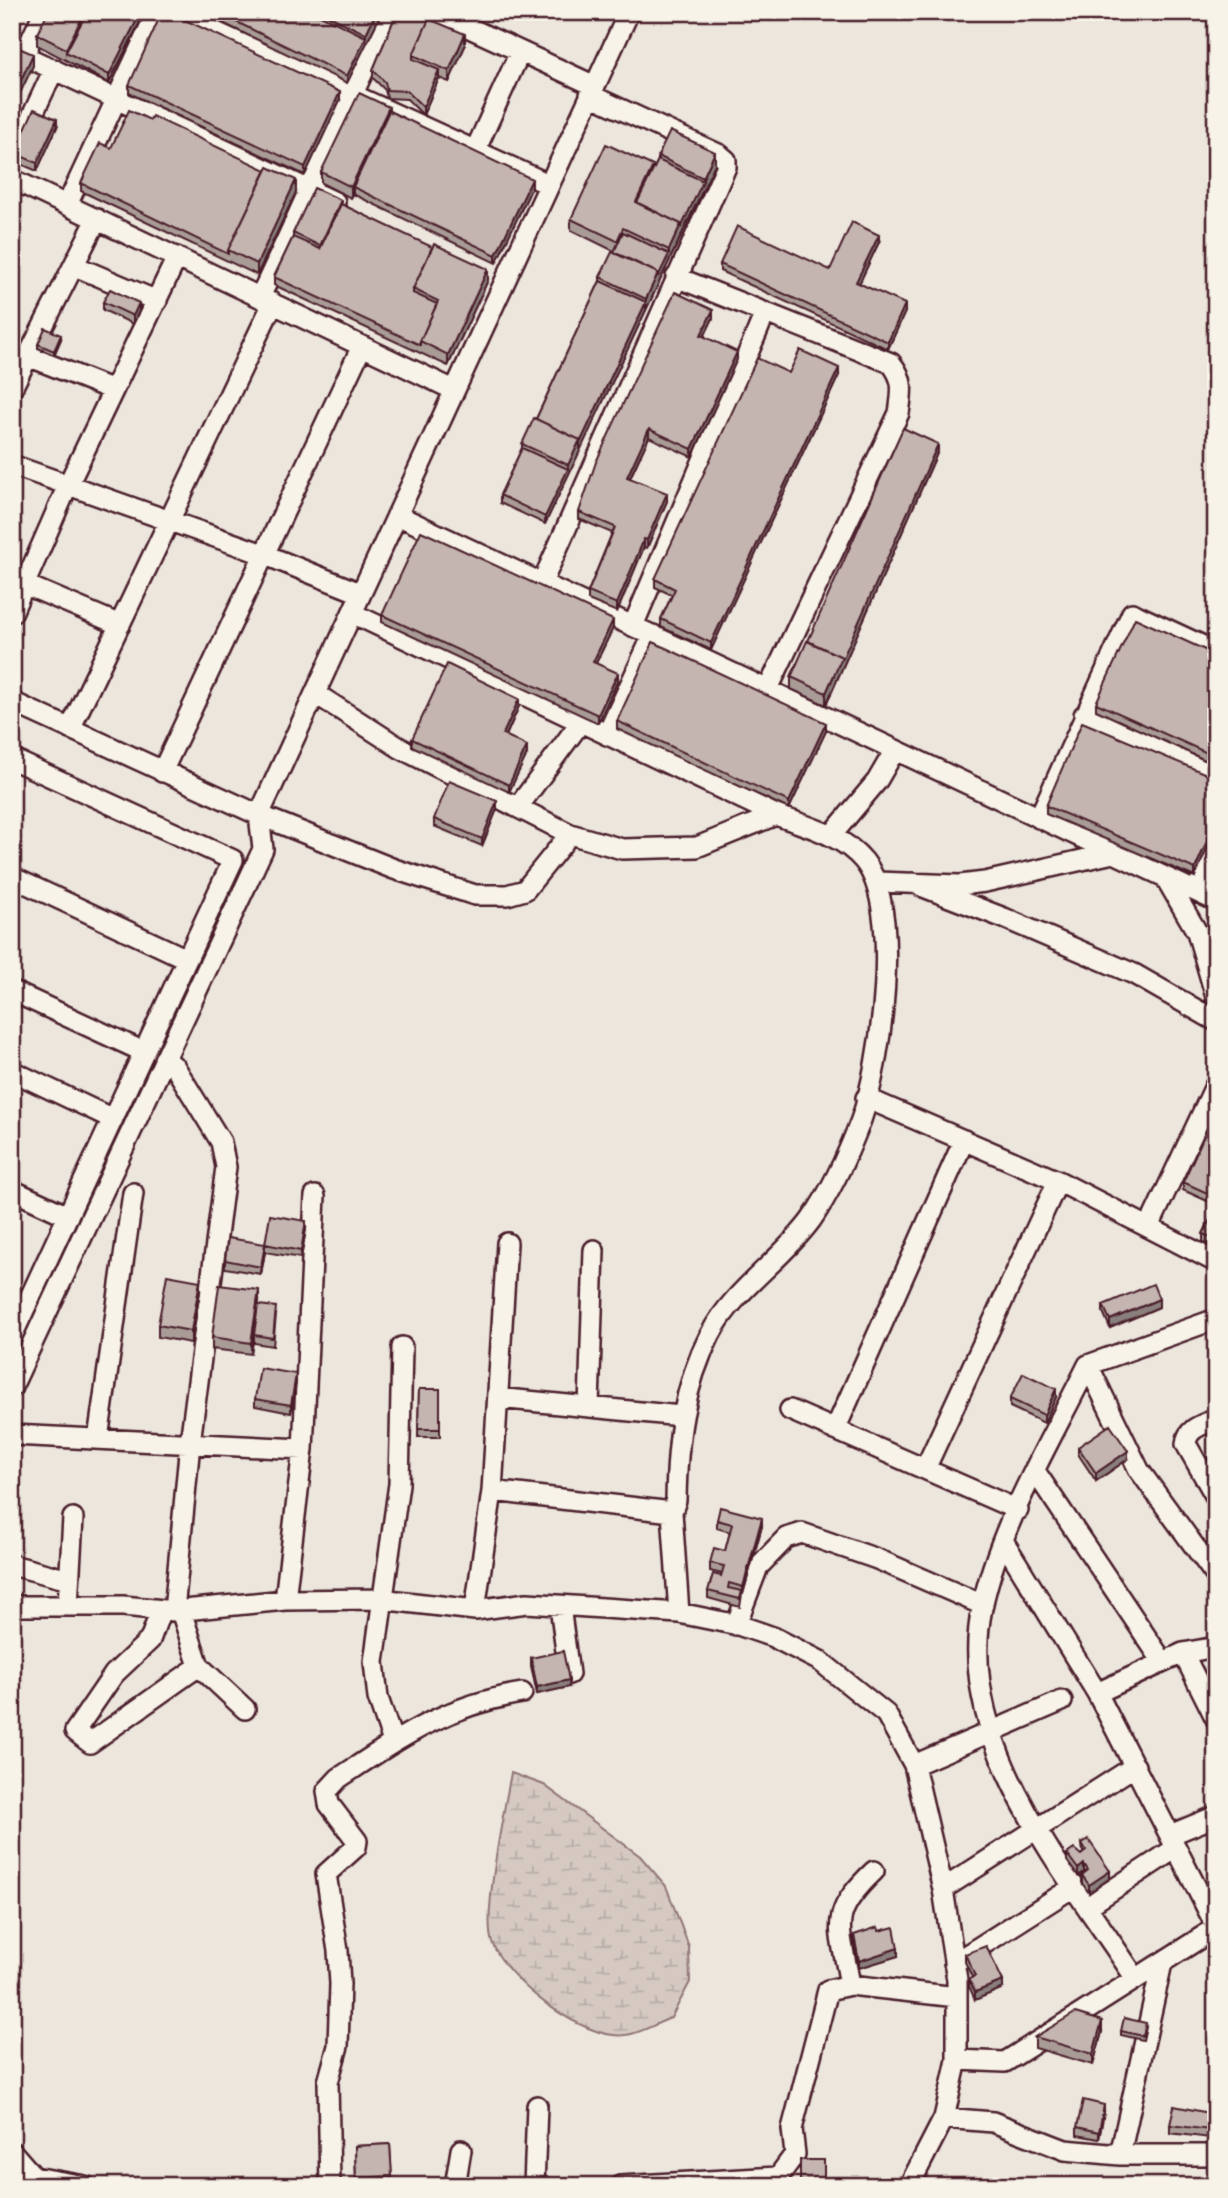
<svg xmlns="http://www.w3.org/2000/svg" width="1228" height="2198" viewBox="0 0 1228 2198" font-family="Mali,sans-serif">
<style>
.wetland{fill:url(#wetland-marsh);stroke:#907476;stroke-width:2}
.lines{fill:none;stroke-linecap:round;stroke-linejoin:round}
.minor-casing{stroke:#4a1f2b;stroke-width:24}
.minor{stroke:#f7f3e8;stroke-width:19}
.wall{fill:#a99c97;stroke:#4a1f2b;stroke-width:2}
.shaded-wall{fill:#897f7b;stroke:#4a1f2b;stroke-width:2}
.building{fill:#c4b5b0;stroke:#4a1f2b;stroke-width:2}
</style>
<defs>
<pattern id="wetland-marsh" width="20" height="14" patternUnits="userSpaceOnUse" patternTransform="scale(1.75)"><rect width="20" height="14" fill="#d5c9c2"/><path d="M1 5h8M5 5V1M11 12h8M15 12V8" fill="none" stroke="#b8aca7"/></pattern>
</defs>
<rect width="100%" height="100%" fill="#ece6dd"/>
<filter id="ink" filterUnits="userSpaceOnUse"><feTurbulence type="fractalNoise" baseFrequency=".0143" numOctaves="2"/><feDisplacementMap in="SourceGraphic" scale="14" xChannelSelector="R" yChannelSelector="G"/><feConvolveMatrix kernelMatrix="1 2 1 2 8 2 1 2 1" color-interpolation-filters="sRGB"/></filter>
<g filter="url(#ink)">
<path class="wetland" d="M 511,1773 L 544,1785 L 640,1856 L 666,1886 L 689,1947 L 690,1982 L 671,2018 C 657,2023 641,2033 626,2035 C 584,2041 506,1981 492,1942 C 482,1916 505,1806 511,1773 Z"/>
<g class="lines">
<defs>
<path id="minor" d="M 172,12 L 548,184
M 435,12 L 595,86
M 12,50 L 335,202
M 24,55 L 44,12
M 475,151 L 520,52
M 12,159 L 54,69
M 12,179 L 454,390
M 67,205 L 157,12
M 75,266 L 157,301
M 676,277 L 891,363 C 905,380 902,392 899,413 L 768,689
M 260,297 C 305,203 345,106 392,12
M 28,356 L 113,390
M 12,388 L 97,219
M 12,465 L 263,554 L 360,593
M 397,515 L 1216,901
M 12,579 L 120,625
M 542,583 L 726,167 L 726,160 L 720,155 L 590,95
M 12,613 L 68,485 L 177,257
M 354,614 L 776,815 C 806,826 843,835 864,861 C 903,909 881,1064 861,1120 C 848,1154 832,1190 811,1220 C 781,1261 733,1290 710,1335 C 683,1387 677,1442 676,1500 L 672,1512 L 679,1613
M 633,626 L 765,313
M 316,694 L 400,748 L 570,834
M 12,702 L 259,815 L 394,869 L 475,895 L 507,895 L 525,890 L 570,834 L 622,849 L 697,847 L 776,815
M 1084,715 L 1216,777
M 70,729 L 273,303
M 607,735 L 653,635
M 12,759 L 233,860 L 12,1336
M 162,772 L 362,346
M 518,807 L 580,723
M 1039,818 L 1132,613 L 1216,652
M 831,836 L 877,781 L 895,750
M 12,877 L 187,959
M 1165,877 L 1197,932 L 1216,997
M 877,882 L 960,885 L 985,882 L 1113,853
M 913,883 L 1004,918 L 1134,974 L 1216,1021
M 1196,891 L 1216,847
M 12,991 L 144,1052
M 164,1059 L 175,1067 L 221,1142 L 226,1167 L 190,1443 L 174,1611
M 12,1071 L 113,1119
M 866,1098 L 1058,1181 L 1216,1262
M 12,1190 L 68,1216
M 1149,1227 L 1216,1084
M 1088,1365 L 1139,1470 L 1216,1576
M 12,1387 L 263,849 L 259,815 L 629,12
M 498,1398 L 681,1416
M 589,1407 L 594,1250
M 790,1410 L 1018,1510
M 1216,1419 C 1202,1425 1187,1428 1186,1444 L 1216,1497
M 835,1430 L 964,1140
M 12,1435 L 303,1449
M 98,1439 L 133,1193
M 925,1469 L 1058,1181
M 1035,1471 L 1163,1662
M 492,1491 L 672,1512
M 1004,1542 L 1097,1693 L 1216,1926
M 12,1565 L 69,1580
M 285,1600 L 303,1449 L 315,1196
M 68,1605 L 73,1518
M 12,1606 L 123,1606 L 174,1611 L 285,1600 L 380,1599 L 475,1610 L 527,1603 L 679,1613 L 738,1625 L 773,1637 L 820,1661 L 886,1714 L 914,1765 L 943,1889 L 957,1980 L 957,2060 L 944,2118 L 909,2186
M 560,1606 L 569,1674
M 161,1610 L 150,1640 L 114,1674 L 75,1731 L 90,1743 L 199,1666
M 475,1610 L 492,1491 L 507,1243
M 181,1611 L 199,1666 L 245,1709
M 736,1625 L 758,1567 L 786,1538 L 802,1533 L 877,1559 L 983,1605
M 1183,1653 L 1216,1719
M 1097,1693 L 1183,1653 L 1216,1647
M 393,1742 L 378,1698 L 374,1662 L 399,1484 L 402,1347
M 914,1765 L 1062,1701
M 1170,1835 L 1216,1816
M 943,1889 L 1135,1766
M 1088,1906 L 1176,1848
M 954,1963 L 1075,1886
M 1136,1979 C 1067,1873 954,1743 982,1608 C 998,1528 1052,1438 1088,1365 L 1216,1319
M 850,1985 C 840,1926 827,1916 874,1871
M 957,2060 L 1005,2062 L 1216,1928
M 944,2118 L 993,2122 L 1065,2150 L 1120,2155 L 1216,2155
M 12,2152 L 33,2176
M 1120,2155 L 1162,1963
M 12,2173 L 85,2186
M 330,2186 L 328,2082 L 338,2046 L 340,1984 L 338,1951 L 326,1874 L 356,1847 L 357,1841 L 329,1804 L 327,1791 L 339,1778 C 403,1736 444,1706 522,1693
M 455,2186 L 461,2150
M 534,2186 L 537,2106
M 620,2186 L 778,2177 L 795,2154 L 792,2129 L 828,1990 L 850,1985 L 957,1997"/>
</defs>
<use href="#minor" class="minor-casing"/>
<use href="#minor" class="minor"/>
</g>
<path class="wall" d="M 48,12 L 145,12 L 109,83 L 37,45 L 37,34 Z
M 200,12 L 382,12 L 347,83 Z
M 397,12 L 465,46 L 449,82 L 439,78 L 423,115 L 407,99 L 387,98 L 385,90 L 373,78 L 373,70 Z
M 129,85 L 340,100 L 305,175 L 129,93 Z
M 389,111 L 532,187 L 496,263 L 353,194 L 351,198 L 321,183 L 321,172 Z
M 57,127 L 37,171 L 14,161 L 14,153 Z
M 111,148 L 296,192 L 257,275 L 81,191 L 81,183 Z
M 658,156 L 715,164 L 545,524 L 500,503 L 500,495 L 522,448 L 522,444 L 536,419 L 600,281 L 600,277 L 614,251 L 571,230 L 571,219 L 653,170 L 658,160 Z
M 341,204 L 488,280 L 448,366 L 274,285 L 274,277 L 293,237 L 293,233 Z
M 879,242 L 859,284 L 905,312 L 888,349 L 720,271 L 720,264 L 830,270 Z
M 103,302 L 139,311 L 133,324 L 103,310 Z
M 713,318 L 704,337 L 737,359 L 692,457 L 649,437 L 630,478 L 667,501 L 647,548 L 644,547 L 617,612 L 588,600 L 588,592 L 612,533 L 579,519 L 579,512 Z
M 61,339 L 54,355 L 38,348 L 38,344 Z
M 789,373 L 839,375 L 711,650 L 661,627 L 661,619 L 672,595 L 655,587 L 655,579 Z
M 938,451 L 826,705 L 791,689 L 791,677 L 808,641 Z
M 382,615 L 613,628 L 596,663 L 618,680 L 598,723 L 382,622 Z
M 1216,655 L 1216,765 L 1096,710 L 1096,703 Z
M 519,706 L 506,736 L 527,754 L 509,792 L 412,746 L 412,739 Z
M 617,721 L 826,731 L 789,809 L 617,729 Z
M 1216,778 L 1195,877 L 1046,814 L 1046,806 Z
M 497,809 L 482,846 L 434,826 L 434,819 Z
M 1216,1109 L 1216,1205 L 1183,1190 L 1183,1182 Z
M 1216,1208 L 1216,1248 L 1203,1242 L 1203,1234 Z
M 306,1229 L 301,1258 L 265,1252 L 265,1244 Z
M 265,1252 L 261,1274 L 225,1268 L 225,1260 Z
M 200,1292 L 191,1343 L 158,1337 L 158,1325 Z
M 259,1302 L 251,1354 L 212,1349 L 212,1337 Z
M 1103,1305 L 1159,1307 L 1110,1328 L 1103,1312 Z
M 276,1315 L 273,1346 L 254,1343 L 254,1335 Z
M 296,1382 L 291,1413 L 255,1406 L 255,1399 Z
M 419,1389 L 440,1389 L 440,1437 L 418,1437 Z
M 1056,1397 L 1044,1423 L 1010,1407 L 1010,1399 Z
M 1078,1447 L 1128,1459 L 1096,1481 L 1078,1454 Z
M 717,1520 L 762,1526 L 743,1594 L 742,1594 L 740,1607 L 708,1598 L 708,1591 L 721,1576 L 722,1574 L 710,1571 L 710,1563 L 725,1551 L 730,1532 L 717,1528 Z
M 531,1658 L 569,1687 L 537,1694 L 531,1666 Z
M 1082,1844 L 1110,1878 L 1089,1893 L 1082,1883 L 1082,1875 L 1085,1873 L 1084,1872 L 1078,1876 L 1067,1861 L 1067,1854 L 1081,1855 L 1083,1853 Z
M 879,1931 L 898,1956 L 859,1968 L 854,1943 L 854,1935 Z
M 965,1954 L 1003,1988 L 975,2000 L 969,1986 L 969,1979 L 972,1977 L 965,1962 Z
M 1146,2027 L 1143,2040 L 1121,2035 L 1121,2031 Z
M 1102,2032 L 1093,2065 L 1035,2048 L 1035,2037 Z
M 1104,2112 L 1099,2139 L 1077,2135 L 1077,2127 Z
M 1214,2122 L 1210,2138 L 1170,2133 L 1170,2125 Z
M 390,2144 L 392,2184 L 356,2186 L 355,2146 Z"/>
<path class="shaded-wall" d="M 85,12 L 89,12 L 66,52 L 66,49 Z
M 141,12 L 145,12 L 109,83 L 109,75 Z
M 376,12 L 382,12 L 347,83 L 347,76 L 366,37 L 366,34 Z
M 465,34 L 465,46 L 449,82 L 449,71 Z
M 33,54 L 33,66 L 12,110 L 12,99 Z
M 439,70 L 439,78 L 423,115 L 423,107 Z
M 340,92 L 340,100 L 305,175 L 305,167 Z
M 389,107 L 389,118 L 353,187 L 353,194 L 351,198 L 351,187 Z
M 57,119 L 57,127 L 37,171 L 37,163 Z
M 715,152 L 715,164 L 646,310 L 646,299 L 658,273 L 669,254 L 669,250 L 681,224 L 703,181 L 703,178 Z
M 653,166 L 653,177 L 639,207 L 636,202 Z
M 532,179 L 532,187 L 496,263 L 496,255 Z
M 296,180 L 296,192 L 257,275 L 257,264 Z
M 341,200 L 341,211 L 320,257 L 320,246 Z
M 879,235 L 879,242 L 856,290 L 856,282 Z
M 488,269 L 488,280 L 448,366 L 448,355 Z
M 646,302 L 646,310 L 580,451 L 580,443 Z
M 139,303 L 139,311 L 133,324 L 133,316 Z
M 905,304 L 905,312 L 888,349 L 888,342 Z
M 713,310 L 713,318 L 701,343 L 701,335 Z
M 61,335 L 61,339 L 54,355 L 54,351 Z
M 737,352 L 737,359 L 692,457 L 692,449 Z
M 839,368 L 839,375 L 711,650 L 711,643 Z
M 649,429 L 649,437 L 627,484 L 627,477 Z
M 580,440 L 580,451 L 545,524 L 545,517 L 568,469 L 568,465 Z
M 938,444 L 938,451 L 826,705 L 826,693 Z
M 667,493 L 667,501 L 647,548 L 647,540 Z
M 644,539 L 644,547 L 617,612 L 617,604 Z
M 613,620 L 613,628 L 593,669 L 593,662 Z
M 618,673 L 618,680 L 598,723 L 598,715 Z
M 519,699 L 519,706 L 503,742 L 503,734 Z
M 826,723 L 826,731 L 789,809 L 789,802 Z
M 527,746 L 527,754 L 509,792 L 509,785 Z
M 497,801 L 497,809 L 482,846 L 482,839 Z
M 1216,820 L 1216,827 L 1195,877 L 1195,869 Z
M 306,1221 L 306,1229 L 301,1258 L 301,1251 Z
M 265,1244 L 265,1252 L 261,1274 L 261,1267 Z
M 200,1281 L 200,1292 L 191,1343 L 191,1331 Z
M 259,1290 L 259,1302 L 251,1354 L 251,1343 Z
M 1159,1299 L 1159,1307 L 1110,1328 L 1110,1320 Z
M 296,1374 L 296,1382 L 291,1413 L 291,1405 Z
M 1056,1389 L 1056,1397 L 1044,1423 L 1044,1415 Z
M 1128,1451 L 1128,1459 L 1096,1481 L 1096,1473 Z
M 762,1518 L 762,1526 L 743,1594 L 743,1587 Z
M 569,1680 L 569,1687 L 537,1694 L 537,1687 Z
M 1084,1864 L 1084,1872 L 1078,1876 L 1078,1869 Z
M 1110,1871 L 1110,1878 L 1089,1893 L 1089,1885 Z
M 898,1948 L 898,1956 L 859,1968 L 859,1961 Z
M 1003,1981 L 1003,1988 L 975,2000 L 975,1992 Z
M 1102,2021 L 1102,2032 L 1093,2065 L 1093,2054 Z
M 1104,2105 L 1104,2112 L 1099,2139 L 1099,2132 Z
M 1214,2114 L 1214,2122 L 1210,2138 L 1210,2130 Z"/>
<path class="building" d="M 48,12 L 85,12 L 66,49 L 37,34 Z
M 87,12 L 141,12 L 109,75 L 66,52 Z
M 162,12 L 168,12 L 340,92 L 305,167 L 129,85 Z
M 216,12 L 314,12 L 366,37 L 347,76 Z
M 321,12 L 376,12 L 366,34 Z
M 397,12 L 415,12 L 429,19 L 413,55 L 413,59 L 439,70 L 423,107 L 407,91 L 387,90 L 385,82 L 373,70 Z
M 429,19 L 465,34 L 449,71 L 413,55 Z
M 12,45 L 33,54 L 12,99 Z
M 359,93 L 389,107 L 351,187 L 321,172 Z
M 34,109 L 57,119 L 37,163 L 14,153 Z
M 129,110 L 150,120 L 152,116 L 266,170 L 228,250 L 228,254 L 81,183 L 100,143 L 111,148 Z
M 389,111 L 532,179 L 496,255 L 353,187 Z
M 670,131 L 715,152 L 703,178 L 658,156 Z
M 606,144 L 653,166 L 636,202 L 681,224 L 669,250 L 623,228 L 617,241 L 571,219 Z
M 658,160 L 703,181 L 681,228 L 681,224 L 637,203 Z
M 268,167 L 296,180 L 257,264 L 228,250 Z
M 314,188 L 341,200 L 320,246 L 293,233 Z
M 341,204 L 432,247 L 413,289 L 413,293 L 437,304 L 420,341 L 420,345 L 274,277 L 293,237 L 320,249 Z
M 852,222 L 879,235 L 856,282 L 905,304 L 888,342 L 720,264 L 737,226 L 830,270 Z
M 623,232 L 669,254 L 658,277 L 658,273 L 614,252 Z
M 434,244 L 488,269 L 448,355 L 420,341 L 438,301 L 413,289 Z
M 612,252 L 658,273 L 646,299 L 600,277 Z
M 600,281 L 646,302 L 580,443 L 580,440 L 536,419 Z
M 110,289 L 139,303 L 133,316 L 103,302 Z
M 675,292 L 713,310 L 701,335 L 737,352 L 692,449 L 649,429 L 627,477 L 667,493 L 647,540 L 644,539 L 617,604 L 588,592 L 615,527 L 579,512 L 596,462 Z
M 45,328 L 61,335 L 54,351 L 38,344 Z
M 800,350 L 839,368 L 711,643 L 661,619 L 675,589 L 655,579 L 757,358 L 789,373 Z
M 534,418 L 580,440 L 568,465 L 522,444 Z
M 903,428 L 938,444 L 842,660 L 842,657 L 808,641 Z
M 522,448 L 568,469 L 545,517 L 500,495 Z
M 421,531 L 613,620 L 593,662 L 618,673 L 598,715 L 382,615 Z
M 1135,618 L 1216,655 L 1216,757 L 1096,703 Z
M 807,641 L 842,657 L 826,693 L 791,677 Z
M 653,642 L 826,723 L 789,802 L 617,721 Z
M 447,664 L 519,699 L 503,734 L 527,746 L 509,785 L 412,739 Z
M 1082,722 L 1216,778 L 1216,820 L 1195,869 L 1046,806 Z
M 449,781 L 497,801 L 482,839 L 434,819 Z
M 1216,1109 L 1216,1197 L 1183,1182 Z
M 1216,1208 L 1216,1240 L 1203,1234 Z
M 270,1215 L 306,1221 L 301,1251 L 265,1244 Z
M 228,1238 L 265,1244 L 261,1267 L 225,1260 Z
M 167,1275 L 200,1281 L 191,1331 L 158,1325 Z
M 1153,1284 L 1159,1299 L 1110,1320 L 1103,1305 Z
M 219,1285 L 259,1290 L 251,1343 L 212,1337 Z
M 258,1305 L 276,1307 L 273,1338 L 254,1335 Z
M 260,1368 L 296,1374 L 291,1405 L 255,1399 Z
M 1023,1373 L 1056,1389 L 1044,1415 L 1010,1399 Z
M 419,1389 L 440,1389 L 440,1429 L 418,1429 Z
M 1110,1425 L 1128,1451 L 1096,1473 L 1078,1447 Z
M 720,1507 L 762,1518 L 743,1587 L 729,1583 L 728,1588 L 742,1591 L 740,1599 L 708,1591 L 713,1574 L 721,1576 L 724,1566 L 710,1563 L 714,1548 L 725,1551 L 732,1524 L 717,1520 Z
M 563,1651 L 569,1680 L 537,1687 L 531,1658 Z
M 1088,1839 L 1110,1871 L 1089,1885 L 1082,1875 L 1088,1870 L 1084,1864 L 1078,1869 L 1067,1854 L 1074,1849 L 1081,1855 L 1086,1851 L 1082,1844 Z
M 878,1927 L 879,1931 L 894,1927 L 898,1948 L 859,1961 L 854,1935 Z
M 986,1946 L 1003,1981 L 975,1992 L 969,1979 L 975,1976 L 965,1954 Z
M 1075,2013 L 1102,2021 L 1093,2054 L 1035,2037 Z
M 1124,2018 L 1146,2023 L 1143,2036 L 1121,2031 Z
M 1083,2100 L 1104,2105 L 1099,2132 L 1077,2127 Z
M 1174,2106 L 1214,2114 L 1210,2130 L 1170,2125 Z
M 390,2144 L 392,2176 L 356,2178 L 355,2146 Z
M 800,2160 L 824,2160 L 824,2186 L 800,2186 Z
M 1090,2180 L 1091,2186 L 1062,2186 L 1062,2182 Z
M 1141,2182 L 1141,2186 L 1091,2186 L 1091,2185 Z"/>
</g>
<rect width="1228" height="2198" fill="none" stroke="#f7f3e8" stroke-width="42"/>
<rect x="21" y="21" width="1186" height="2156" fill="none" stroke="#4a1f2b" stroke-width="2.5" filter="url(#ink)"/>
</svg>
